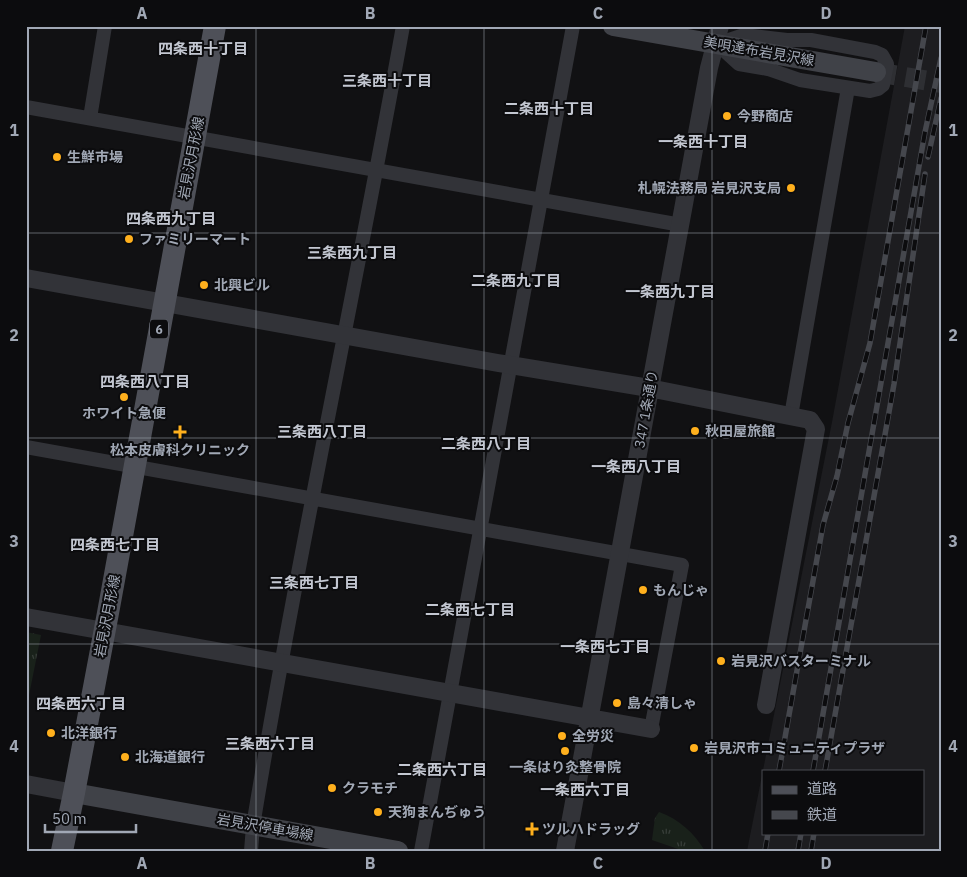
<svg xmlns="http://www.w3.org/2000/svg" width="967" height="877" viewBox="0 0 967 877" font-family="'IBM Plex Sans','Noto Sans JP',sans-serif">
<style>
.built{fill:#1d1d20;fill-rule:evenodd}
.grass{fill:url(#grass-tufts)}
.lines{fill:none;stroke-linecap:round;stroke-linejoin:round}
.secondary-tunnel{stroke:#2e2f33;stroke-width:20;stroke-dasharray:20 10;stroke-linecap:butt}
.minor{stroke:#323338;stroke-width:14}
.tertiary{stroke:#323338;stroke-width:18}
.secondary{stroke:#404248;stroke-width:20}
.primary{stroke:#4e5058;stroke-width:22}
.rail-casing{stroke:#45474d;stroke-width:5.5}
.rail{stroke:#0c0c0e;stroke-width:4;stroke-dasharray:11;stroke-linecap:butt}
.grid{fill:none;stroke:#a1a8b5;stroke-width:1;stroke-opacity:0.55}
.poi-dot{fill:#ffb01d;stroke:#0c0c0e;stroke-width:2}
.labels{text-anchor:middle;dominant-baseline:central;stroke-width:4;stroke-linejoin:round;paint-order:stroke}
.shield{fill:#0c0c0e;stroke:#747983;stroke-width:1}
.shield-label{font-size:12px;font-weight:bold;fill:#a1a8b5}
.street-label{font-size:14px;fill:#a1a8b5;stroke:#0c0c0e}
.poi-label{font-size:14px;font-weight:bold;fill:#a1a8b5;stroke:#0c0c0e;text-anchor:start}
.neighbourhood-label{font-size:15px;font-weight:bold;fill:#c3c7d1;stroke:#0c0c0e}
.neatline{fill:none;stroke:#a1a8b5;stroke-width:2}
.grid-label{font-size:16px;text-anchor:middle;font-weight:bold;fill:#a1a8b5}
</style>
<defs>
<pattern id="grass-tufts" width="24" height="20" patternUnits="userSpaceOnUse" patternTransform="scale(1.25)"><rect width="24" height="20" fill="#19211a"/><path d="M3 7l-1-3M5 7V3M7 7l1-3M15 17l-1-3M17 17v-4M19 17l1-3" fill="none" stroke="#373e39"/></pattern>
</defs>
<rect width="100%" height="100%" fill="#111113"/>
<path class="built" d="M 905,26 L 941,26 L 941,851 L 747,851 L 832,422 ZM 763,771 L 923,771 L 923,833 L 763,833 Z"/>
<path class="grass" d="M 26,632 L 41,635 L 26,710 Z
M 659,812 C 679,819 694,833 705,851 L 684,851 L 652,840 L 655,818 Z"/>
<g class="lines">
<path class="secondary-tunnel" d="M 876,72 L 941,83"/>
<path class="minor" d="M 744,35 L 787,40 L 811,40 L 875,52 L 882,55 L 887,64 L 883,85 L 878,89 L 870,91 L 800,80 L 768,69 L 739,64 L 717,44 Z
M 26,107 L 681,225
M 90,118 L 105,26
M 791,416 L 848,88
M 26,447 L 682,565 L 651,729
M 251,851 L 253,826 C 297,558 355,293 403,26
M 421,851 L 573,26"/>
<path class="tertiary" d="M 26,278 L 498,363 L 649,388 L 810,420 L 816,429 L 766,705
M 26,617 L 651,729
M 26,784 L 74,793
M 565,851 L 709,68 L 720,26"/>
<path class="secondary" d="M 613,26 L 876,72
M 74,793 L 398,851"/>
<path class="primary" d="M 62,851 L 74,793 L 108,613 L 215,26"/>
<defs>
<path id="rail" d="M 928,157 L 941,98
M 779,771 L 823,525 L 837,476 L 848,423 L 870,343 L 926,26
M 813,771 L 925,132 L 941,58
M 825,771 L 894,384 L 925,174
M 765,851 L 768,833
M 798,851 L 801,833
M 811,851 L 814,833"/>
</defs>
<use href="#rail" class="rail-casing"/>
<use href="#rail" class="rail"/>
</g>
<path class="grid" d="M 256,26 L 256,851M 484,26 L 484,851M 712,26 L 712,851M 26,233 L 941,233M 26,438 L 941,438M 26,644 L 941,644"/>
<g class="poi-dot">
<circle cx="727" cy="116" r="5"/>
<circle cx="57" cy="157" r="5"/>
<circle cx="791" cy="188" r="5"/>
<circle cx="129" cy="239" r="5"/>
<circle cx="204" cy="285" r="5"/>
<circle cx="124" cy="397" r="5"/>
<circle cx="695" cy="431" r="5"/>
<path d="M177.5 424.5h5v5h5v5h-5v5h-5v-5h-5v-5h5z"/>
<circle cx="643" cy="590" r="5"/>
<circle cx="721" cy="661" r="5"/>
<circle cx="617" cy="703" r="5"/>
<circle cx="51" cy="733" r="5"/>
<circle cx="562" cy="736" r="5"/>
<circle cx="694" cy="748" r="5"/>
<circle cx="565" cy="751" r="5"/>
<circle cx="125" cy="757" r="5"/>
<circle cx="332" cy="788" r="5"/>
<circle cx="378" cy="812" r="5"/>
<path d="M529.5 821.5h5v5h5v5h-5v5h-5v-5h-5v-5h5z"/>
</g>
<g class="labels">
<rect class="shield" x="150" y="319.5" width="18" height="19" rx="4"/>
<g class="shield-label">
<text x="159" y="329">6</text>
</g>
<g class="street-label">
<text transform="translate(759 51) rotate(10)">美唄達布岩見沢線</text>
<text transform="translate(191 158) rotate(-79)">岩見沢月形線</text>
<text transform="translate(646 409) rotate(-80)">347 1条通り</text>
<text transform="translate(107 616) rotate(-79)">岩見沢月形線</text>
<text transform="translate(265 827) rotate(10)">岩見沢停車場線</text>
</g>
<g class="poi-label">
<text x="737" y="116">今野商店</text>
<text x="67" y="157">生鮮市場</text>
<text x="781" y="188" text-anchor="end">札幌法務局 岩見沢支局</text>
<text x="139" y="239">ファミリーマート</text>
<text x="214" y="285">北興ビル</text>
<text x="124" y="413" text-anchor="middle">ホワイト急便</text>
<text x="705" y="431">秋田屋旅館</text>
<text x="180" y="450" text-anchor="middle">松本皮膚科クリニック</text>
<text x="653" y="590">もんじゃ</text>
<text x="731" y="661">岩見沢バスターミナル</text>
<text x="627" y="703">島々清しゃ</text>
<text x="61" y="733">北洋銀行</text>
<text x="572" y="736">全労災</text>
<text x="704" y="748">岩見沢市コミュニティプラザ</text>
<text x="135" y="757">北海道銀行</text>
<text x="565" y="767" text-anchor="middle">一条はり灸整骨院</text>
<text x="342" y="788">クラモチ</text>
<text x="388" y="812">天狗まんぢゅう</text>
<text x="542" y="829">ツルハドラッグ</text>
</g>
<g class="neighbourhood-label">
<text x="203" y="48">四条西十丁目</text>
<text x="387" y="80">三条西十丁目</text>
<text x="549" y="108">二条西十丁目</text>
<text x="703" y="141">一条西十丁目</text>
<text x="171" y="218">四条西九丁目</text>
<text x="352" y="252">三条西九丁目</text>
<text x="516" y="280">二条西九丁目</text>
<text x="670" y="291">一条西九丁目</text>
<text x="145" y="381">四条西八丁目</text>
<text x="322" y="431">三条西八丁目</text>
<text x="486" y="443">二条西八丁目</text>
<text x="636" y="466">一条西八丁目</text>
<text x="115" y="544">四条西七丁目</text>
<text x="314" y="582">三条西七丁目</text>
<text x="470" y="609">二条西七丁目</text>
<text x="605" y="646">一条西七丁目</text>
<text x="81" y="703">四条西六丁目</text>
<text x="270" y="743">三条西六丁目</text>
<text x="442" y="769">二条西六丁目</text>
<text x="585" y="789">一条西六丁目</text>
</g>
</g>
<rect width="967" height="877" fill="none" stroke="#0c0c0e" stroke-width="55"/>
<rect x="762" y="770" width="162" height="65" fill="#0c0c0e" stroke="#484a51"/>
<rect x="772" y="786" width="25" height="8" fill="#4e5058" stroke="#484a51"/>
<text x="807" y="794" font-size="15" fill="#a1a8b5">道路</text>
<rect x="772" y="811" width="25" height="8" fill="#45474d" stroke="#484a51"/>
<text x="807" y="820" font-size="15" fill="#a1a8b5">鉄道</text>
<path d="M45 824v8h91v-8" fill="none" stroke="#a1a8b5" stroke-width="2.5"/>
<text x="52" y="824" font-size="15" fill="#a1a8b5" stroke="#0c0c0e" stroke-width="4" paint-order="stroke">50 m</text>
<rect x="28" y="28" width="912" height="822" class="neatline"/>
<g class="grid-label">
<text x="142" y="19">A</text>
<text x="370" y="19">B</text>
<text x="598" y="19">C</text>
<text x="826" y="19">D</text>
<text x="14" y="136">1</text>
<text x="953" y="136">1</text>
<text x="14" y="341">2</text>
<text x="953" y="341">2</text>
<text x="14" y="547">3</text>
<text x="953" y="547">3</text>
<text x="14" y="752">4</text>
<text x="953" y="752">4</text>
<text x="142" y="869">A</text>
<text x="370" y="869">B</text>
<text x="598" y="869">C</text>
<text x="826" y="869">D</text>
</g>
</svg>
